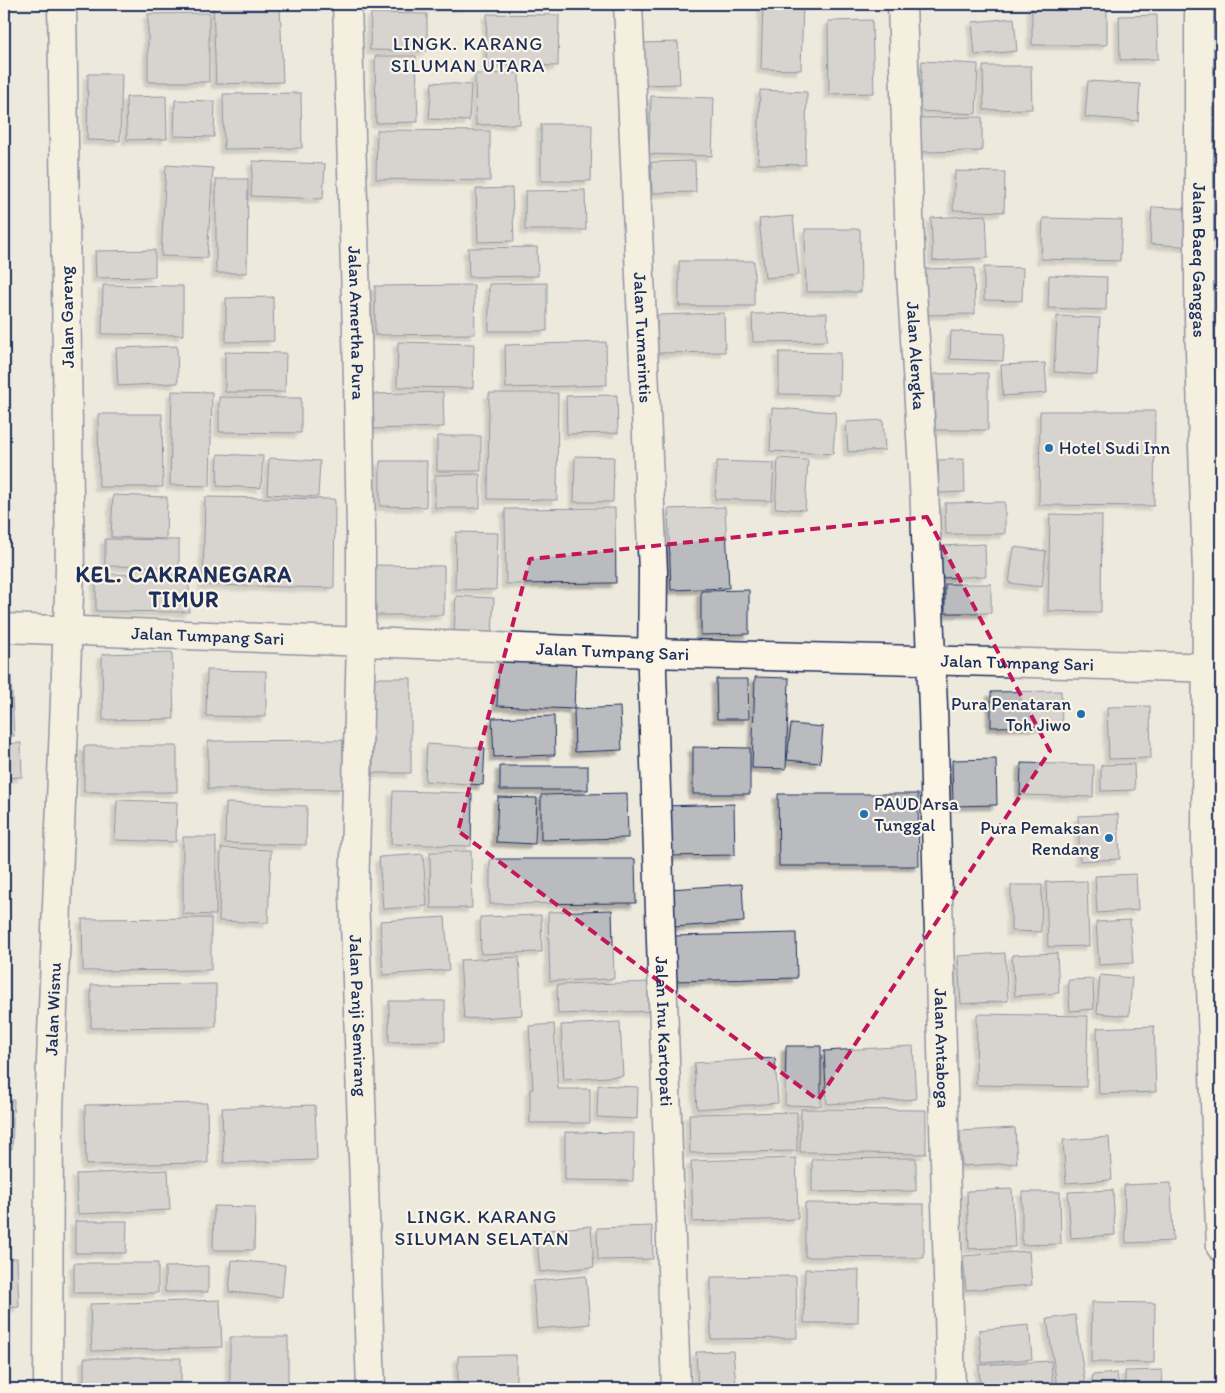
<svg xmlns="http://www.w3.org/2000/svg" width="1225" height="1393" viewBox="0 0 1225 1393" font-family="Itim,sans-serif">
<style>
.building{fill:#babbbe;stroke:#1b2f5e;filter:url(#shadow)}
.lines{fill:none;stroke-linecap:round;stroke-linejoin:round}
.street-casing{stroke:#1b2f5e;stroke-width:31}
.secondary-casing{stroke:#1b2f5e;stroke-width:31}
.street{stroke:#fcf5e5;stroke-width:28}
.secondary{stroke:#fcf5e5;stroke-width:28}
.marked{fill:none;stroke:#c2185b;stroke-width:4;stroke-dasharray:10 6;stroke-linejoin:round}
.poi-dot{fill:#1f6fb2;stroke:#fcf5e5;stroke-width:2}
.labels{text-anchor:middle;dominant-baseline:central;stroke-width:4.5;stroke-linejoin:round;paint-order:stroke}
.street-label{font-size:18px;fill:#1b2f5e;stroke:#fcf5e5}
.poi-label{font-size:18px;fill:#1b2f5e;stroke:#fcf5e5;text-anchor:start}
.neighbourhood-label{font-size:19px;letter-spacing:1px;fill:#1b2f5e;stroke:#fcf5e5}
.district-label{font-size:22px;font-weight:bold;letter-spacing:1px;fill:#1b2f5e;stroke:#fcf5e5}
</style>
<defs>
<filter id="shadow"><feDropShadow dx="-4.5" dy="4.5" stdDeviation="1" flood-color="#0004"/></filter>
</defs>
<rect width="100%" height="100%" fill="#eee9dd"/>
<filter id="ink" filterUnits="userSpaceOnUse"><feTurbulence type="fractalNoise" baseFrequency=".02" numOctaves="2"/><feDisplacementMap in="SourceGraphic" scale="10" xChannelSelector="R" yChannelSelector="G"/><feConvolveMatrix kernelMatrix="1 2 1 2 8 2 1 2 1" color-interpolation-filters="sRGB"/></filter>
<g filter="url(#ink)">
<path class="building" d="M 213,4 L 280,4 L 283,82 L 216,84 Z
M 374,4 L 467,4 L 467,6 L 374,7 Z
M 763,4 L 803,4 L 801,70 L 761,69 Z
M 1032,4 L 1107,4 L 1107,45 L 1032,45 Z
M 209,13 L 209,82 L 148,82 L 148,14 Z
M 371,13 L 427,14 L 427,51 L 370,50 Z
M 487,14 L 559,15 L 558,66 L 486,64 Z
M 1157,15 L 1158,59 L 1120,60 L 1119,16 Z
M 1014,18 L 1017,51 L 975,55 L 972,22 Z
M 872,20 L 874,93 L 829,94 L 828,21 Z
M 678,42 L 680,84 L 642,85 L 640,43 Z
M 375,56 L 416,56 L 418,122 L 376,123 Z
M 922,61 L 978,64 L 976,114 L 920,111 Z
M 983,66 L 1031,66 L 1032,109 L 984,110 Z
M 519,73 L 520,124 L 476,125 L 475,74 Z
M 88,74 L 122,74 L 120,141 L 87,140 Z
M 1088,81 L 1140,84 L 1138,121 L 1085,117 Z
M 432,82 L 471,85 L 469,121 L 429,119 Z
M 760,90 L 807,92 L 805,165 L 758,164 Z
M 301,93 L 302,148 L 224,149 L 223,94 Z
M 166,96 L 167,139 L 127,140 L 126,97 Z
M 651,96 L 714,98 L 712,156 L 649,154 Z
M 175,100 L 215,101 L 214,137 L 174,136 Z
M 982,117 L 982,151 L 920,152 L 919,118 Z
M 541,124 L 592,124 L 591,181 L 541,181 Z
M 377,130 L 490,131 L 490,181 L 376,179 Z
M 253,161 L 325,164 L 323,199 L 251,196 Z
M 695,161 L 696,192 L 652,193 L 651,162 Z
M 166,165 L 213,168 L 207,258 L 161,256 Z
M 955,171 L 1005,172 L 1004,212 L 953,210 Z
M 216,179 L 248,179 L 247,273 L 216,273 Z
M 512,188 L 514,241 L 478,242 L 476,189 Z
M 585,190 L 586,230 L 525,230 L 525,191 Z
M 1152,207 L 1197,209 L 1194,247 L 1150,244 Z
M 986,215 L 988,258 L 933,261 L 931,218 Z
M 793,216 L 799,275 L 765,278 L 759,219 Z
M 1043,218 L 1122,220 L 1120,261 L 1041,259 Z
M 805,229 L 860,229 L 861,292 L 806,292 Z
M 537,247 L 538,276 L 469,277 L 468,248 Z
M 155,250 L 155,277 L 96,278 L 95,251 Z
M 679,261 L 754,261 L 754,306 L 679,306 Z
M 984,267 L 1023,268 L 1022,301 L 984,300 Z
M 974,268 L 975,314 L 923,315 L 922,269 Z
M 1049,275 L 1107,277 L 1106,310 L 1048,308 Z
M 547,283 L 547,331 L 489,331 L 489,284 Z
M 103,285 L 183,286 L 183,335 L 102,334 Z
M 474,285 L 475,334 L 375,335 L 375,286 Z
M 273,297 L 274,341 L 226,342 L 226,298 Z
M 724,313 L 725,352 L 658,353 L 657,315 Z
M 827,313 L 827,341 L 753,342 L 752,314 Z
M 1057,316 L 1100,318 L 1097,375 L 1054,372 Z
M 951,331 L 1005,334 L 1003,361 L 950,359 Z
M 398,342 L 474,344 L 473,388 L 397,387 Z
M 606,342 L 607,385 L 506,388 L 505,345 Z
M 177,346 L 178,383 L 118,386 L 116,348 Z
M 225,352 L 286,353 L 285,392 L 225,392 Z
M 779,352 L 840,353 L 839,395 L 779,394 Z
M 1045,363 L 1047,393 L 1003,396 L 1001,365 Z
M 988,373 L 988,430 L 935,430 L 934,374 Z
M 172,391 L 212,392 L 210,486 L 170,485 Z
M 443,392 L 444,427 L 374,429 L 373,394 Z
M 489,393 L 558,393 L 557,500 L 488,499 Z
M 617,395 L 618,433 L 567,434 L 566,396 Z
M 219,397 L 301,398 L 301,433 L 219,432 Z
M 772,408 L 836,412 L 833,454 L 770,451 Z
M 1040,411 L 1155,411 L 1154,506 L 1039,505 Z
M 98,414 L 162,414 L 163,487 L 99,487 Z
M 883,420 L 885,450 L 848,452 L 846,422 Z
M 437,436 L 481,436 L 481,471 L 437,471 Z
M 218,454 L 263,456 L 261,488 L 217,486 Z
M 575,456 L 614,457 L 613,502 L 574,502 Z
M 269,458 L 320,461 L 318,497 L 267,494 Z
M 778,458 L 808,460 L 805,510 L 775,508 Z
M 964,459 L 965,492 L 939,493 L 938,460 Z
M 380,461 L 427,461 L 426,507 L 380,506 Z
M 717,461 L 774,463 L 772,501 L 715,499 Z
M 480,474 L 480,508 L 435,508 L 435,475 Z
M 113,495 L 167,497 L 166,539 L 111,537 Z
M 205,497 L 335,499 L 334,588 L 203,585 Z
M 1005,502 L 1005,534 L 946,534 L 945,503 Z
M 725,507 L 729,588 L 671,590 L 668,509 Z
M 615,508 L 616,583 L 506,584 L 505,509 Z
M 1050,514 L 1102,515 L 1101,612 L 1048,611 Z
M 456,532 L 498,533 L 496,590 L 455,589 Z
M 105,539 L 179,540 L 179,567 L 105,566 Z
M 985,544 L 986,576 L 942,578 L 940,546 Z
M 1014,547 L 1046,551 L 1042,587 L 1009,583 Z
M 371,565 L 444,566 L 444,615 L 371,615 Z
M 96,574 L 189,575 L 189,612 L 96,611 Z
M 945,584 L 991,584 L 991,613 L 945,613 Z
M 749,590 L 749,634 L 701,635 L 701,591 Z
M 456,596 L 494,598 L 492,635 L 454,633 Z
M 172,652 L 174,719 L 103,720 L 102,654 Z
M 499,654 L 576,657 L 574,709 L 497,706 Z
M 207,670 L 266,671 L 266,717 L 206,716 Z
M 4,675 L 11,675 L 14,736 L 4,737 Z
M 755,677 L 789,678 L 786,769 L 752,768 Z
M 373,678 L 411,678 L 411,773 L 373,773 Z
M 716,679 L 748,679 L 749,719 L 717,719 Z
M 1061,691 L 1062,726 L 991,727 L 991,692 Z
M 1150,706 L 1151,758 L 1109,759 L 1107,707 Z
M 620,707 L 622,750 L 575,752 L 574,709 Z
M 554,716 L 555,755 L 494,757 L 492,718 Z
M 791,724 L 823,727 L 820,763 L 787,760 Z
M 343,740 L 343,789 L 208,789 L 208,741 Z
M 21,743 L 22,777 L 4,778 L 4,744 Z
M 427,744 L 485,748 L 483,785 L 425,781 Z
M 84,746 L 177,746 L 177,792 L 84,792 Z
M 693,747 L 750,748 L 750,794 L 693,794 Z
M 996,759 L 997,805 L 953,806 L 952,760 Z
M 1021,763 L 1094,765 L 1093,797 L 1020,795 Z
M 1134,764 L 1135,790 L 1101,791 L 1101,765 Z
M 500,766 L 588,766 L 588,790 L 500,790 Z
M 393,791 L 472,793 L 471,846 L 391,844 Z
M 627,793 L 628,838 L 541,840 L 541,795 Z
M 778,794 L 918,794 L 919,866 L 779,866 Z
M 498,797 L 537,798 L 535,844 L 496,842 Z
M 117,800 L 177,802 L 176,842 L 115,840 Z
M 226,803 L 307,806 L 306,845 L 225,843 Z
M 734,804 L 735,855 L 664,856 L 663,806 Z
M 1118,814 L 1120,859 L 1080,861 L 1078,816 Z
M 183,837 L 216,837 L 216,915 L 183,914 Z
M 221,848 L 271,850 L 268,923 L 219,921 Z
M 471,851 L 472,908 L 431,908 L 430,852 Z
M 423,854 L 427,906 L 383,909 L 379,857 Z
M 490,859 L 635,859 L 636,903 L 490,904 Z
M 1136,874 L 1138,910 L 1097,913 L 1095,876 Z
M 1087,881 L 1089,946 L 1048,947 L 1046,882 Z
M 742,884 L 744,922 L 674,927 L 671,889 Z
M 1011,885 L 1042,885 L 1041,932 L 1011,931 Z
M 612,910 L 614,979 L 550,981 L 548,912 Z
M 541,915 L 542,952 L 481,954 L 480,917 Z
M 445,917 L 449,970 L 383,975 L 380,921 Z
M 211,918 L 211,970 L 83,971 L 82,919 Z
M 1130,920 L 1133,963 L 1099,965 L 1096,922 Z
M 796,933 L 797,978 L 675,981 L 674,936 Z
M 1005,953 L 1008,1001 L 961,1004 L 958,956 Z
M 1057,953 L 1059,993 L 1015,996 L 1012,955 Z
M 519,957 L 522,1015 L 464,1019 L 460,960 Z
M 1100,975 L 1132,978 L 1129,1016 L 1097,1013 Z
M 1093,979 L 1094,1009 L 1070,1011 L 1068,980 Z
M 654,982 L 655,1011 L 558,1014 L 557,985 Z
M 216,984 L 216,1027 L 91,1028 L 91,985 Z
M 389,1001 L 445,1001 L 445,1041 L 389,1042 Z
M 977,1014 L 1088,1016 L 1086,1087 L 976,1085 Z
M 620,1022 L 623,1076 L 564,1080 L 561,1025 Z
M 554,1024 L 558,1089 L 590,1089 L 590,1123 L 530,1123 L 530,1089 L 533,1089 L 529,1026 Z
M 1154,1026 L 1156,1092 L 1099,1094 L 1097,1028 Z
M 786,1046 L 821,1046 L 821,1106 L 785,1105 Z
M 913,1046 L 916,1099 L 827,1104 L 824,1051 Z
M 775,1058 L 778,1103 L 697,1109 L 694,1063 Z
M 598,1085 L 638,1087 L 637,1119 L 597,1117 Z
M 4,1100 L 14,1100 L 12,1149 L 4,1149 Z
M 207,1103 L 208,1163 L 86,1165 L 85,1105 Z
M 315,1105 L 317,1160 L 224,1163 L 222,1108 Z
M 801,1109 L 926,1110 L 926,1154 L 800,1152 Z
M 797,1112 L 797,1151 L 690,1153 L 689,1114 Z
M 1015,1128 L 1017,1163 L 962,1166 L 960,1131 Z
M 565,1132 L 634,1133 L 633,1181 L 565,1180 Z
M 1109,1137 L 1112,1180 L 1066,1183 L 1063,1140 Z
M 796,1158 L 798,1219 L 693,1222 L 691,1161 Z
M 916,1158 L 916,1191 L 812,1192 L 812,1159 Z
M 168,1170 L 170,1210 L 78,1214 L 76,1174 Z
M 1171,1183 L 1173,1241 L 1126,1243 L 1124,1185 Z
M 1012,1189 L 1015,1247 L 969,1249 L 967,1191 Z
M 1113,1190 L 1115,1235 L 1071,1238 L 1068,1192 Z
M 1022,1192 L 1060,1192 L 1061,1244 L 1022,1245 Z
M 805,1203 L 924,1204 L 924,1258 L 805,1257 Z
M 214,1206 L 255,1207 L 254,1250 L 213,1250 Z
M 75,1221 L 127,1221 L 126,1253 L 75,1253 Z
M 591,1226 L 594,1267 L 540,1272 L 536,1231 Z
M 652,1226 L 653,1259 L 598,1260 L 597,1228 Z
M 1029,1251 L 1032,1285 L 966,1290 L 963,1256 Z
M 17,1258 L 19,1307 L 4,1308 L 4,1259 Z
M 232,1260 L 285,1265 L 282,1297 L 229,1292 Z
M 74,1263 L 158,1263 L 158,1293 L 74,1293 Z
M 208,1266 L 208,1292 L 165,1292 L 165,1267 Z
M 805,1269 L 859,1270 L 858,1323 L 804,1323 Z
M 586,1276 L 590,1324 L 537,1329 L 533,1281 Z
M 796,1276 L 797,1338 L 711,1339 L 711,1277 Z
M 220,1300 L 222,1347 L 92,1351 L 90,1304 Z
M 1092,1302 L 1155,1303 L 1154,1363 L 1091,1362 Z
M 1075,1315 L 1085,1382 L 1057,1386 L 1047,1319 Z
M 1029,1325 L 1032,1359 L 982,1363 L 979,1330 Z
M 230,1337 L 288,1337 L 288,1389 L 230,1389 Z
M 733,1351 L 736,1385 L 698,1388 L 696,1352 Z
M 516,1355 L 516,1389 L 458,1389 L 458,1356 Z
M 84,1358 L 181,1358 L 181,1389 L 84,1389 Z
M 1051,1361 L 1053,1389 L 980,1389 L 979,1365 Z
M 1162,1370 L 1163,1389 L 1125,1389 L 1125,1371 Z
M 1117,1373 L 1119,1389 L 1093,1389 L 1092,1375 Z
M 808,1387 L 855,1387 L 855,1389 L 808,1389 Z"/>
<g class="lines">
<defs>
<g id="street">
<path id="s1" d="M 347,4 L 357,333 L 361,533 L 361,642 L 354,894 L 371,1389"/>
<path id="s2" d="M 628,4 L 653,572 L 652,672 L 676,1389"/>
<path id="s3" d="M 902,4 L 911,274 L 924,485 L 933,708 L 951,1389"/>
<path id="s4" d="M 1199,4 L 1199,319 L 1207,573 L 1206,841 L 1217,1161 L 1221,1247"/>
<path id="s5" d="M 48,1389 L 49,1112 L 70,569 L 62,4"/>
</g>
<g id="secondary">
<path id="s6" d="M 4,628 L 651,653 L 1221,668"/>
</g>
</defs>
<use href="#street" class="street-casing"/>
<use href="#secondary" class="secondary-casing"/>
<use href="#street" class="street"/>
<use href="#secondary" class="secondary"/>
</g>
</g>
<path d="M0 0H1225V1393H0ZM 927,517 L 1050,751 L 818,1100 L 458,831 L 530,559 Z" fill="#eee9dd" fill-opacity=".55" fill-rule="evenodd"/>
<path class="marked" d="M 927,517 L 1050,751 L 818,1100 L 458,831 L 530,559 Z"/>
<g class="poi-dot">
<circle cx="1049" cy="448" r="5"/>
<circle cx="1081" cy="714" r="5"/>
<circle cx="864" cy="814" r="5"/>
<circle cx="1109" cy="838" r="5"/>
</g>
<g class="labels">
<g class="street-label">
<text stroke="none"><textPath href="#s4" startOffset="256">Jalan Baeq Ganggas</textPath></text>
<text transform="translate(67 317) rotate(-91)">Jalan Gareng</text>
<text stroke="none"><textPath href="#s1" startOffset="319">Jalan Amertha Pura</textPath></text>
<text stroke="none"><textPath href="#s2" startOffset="334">Jalan Tumarintis</textPath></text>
<text stroke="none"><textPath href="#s3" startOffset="352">Jalan Alengka</textPath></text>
<text stroke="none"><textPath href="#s6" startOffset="204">Jalan Tumpang Sari</textPath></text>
<text stroke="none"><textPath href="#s6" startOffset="609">Jalan Tumpang Sari</textPath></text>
<text stroke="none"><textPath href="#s6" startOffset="1014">Jalan Tumpang Sari</textPath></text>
<text stroke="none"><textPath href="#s5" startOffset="380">Jalan Wisnu</textPath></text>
<text stroke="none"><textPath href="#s1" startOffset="1012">Jalan Panji Semirang</textPath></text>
<text stroke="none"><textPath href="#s2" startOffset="1028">Jalan Inu Kartopati</textPath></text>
<text stroke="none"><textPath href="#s3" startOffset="1045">Jalan Antaboga</textPath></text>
</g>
<g class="poi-label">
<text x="1059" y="448">Hotel Sudi Inn</text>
<text x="1071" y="704" text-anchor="end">Pura Penataran<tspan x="1071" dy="21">Toh Jiwo</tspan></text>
<text x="874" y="804">PAUD Arsa<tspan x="874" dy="21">Tunggal</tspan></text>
<text x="1099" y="828" text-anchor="end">Pura Pemaksan<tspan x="1099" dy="21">Rendang</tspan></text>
</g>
<g class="neighbourhood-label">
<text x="468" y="43">LINGK. KARANG<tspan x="468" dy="22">SILUMAN UTARA</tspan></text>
<text x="482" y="1216">LINGK. KARANG<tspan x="482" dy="22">SILUMAN SELATAN</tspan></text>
</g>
<g class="district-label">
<text x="184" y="574">KEL. CAKRANEGARA<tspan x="184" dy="25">TIMUR</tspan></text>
</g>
</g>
<rect width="1225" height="1393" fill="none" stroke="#fcf5e5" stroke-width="20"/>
<rect x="10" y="10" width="1205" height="1373" fill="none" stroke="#1b2f5e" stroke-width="2" filter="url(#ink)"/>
</svg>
